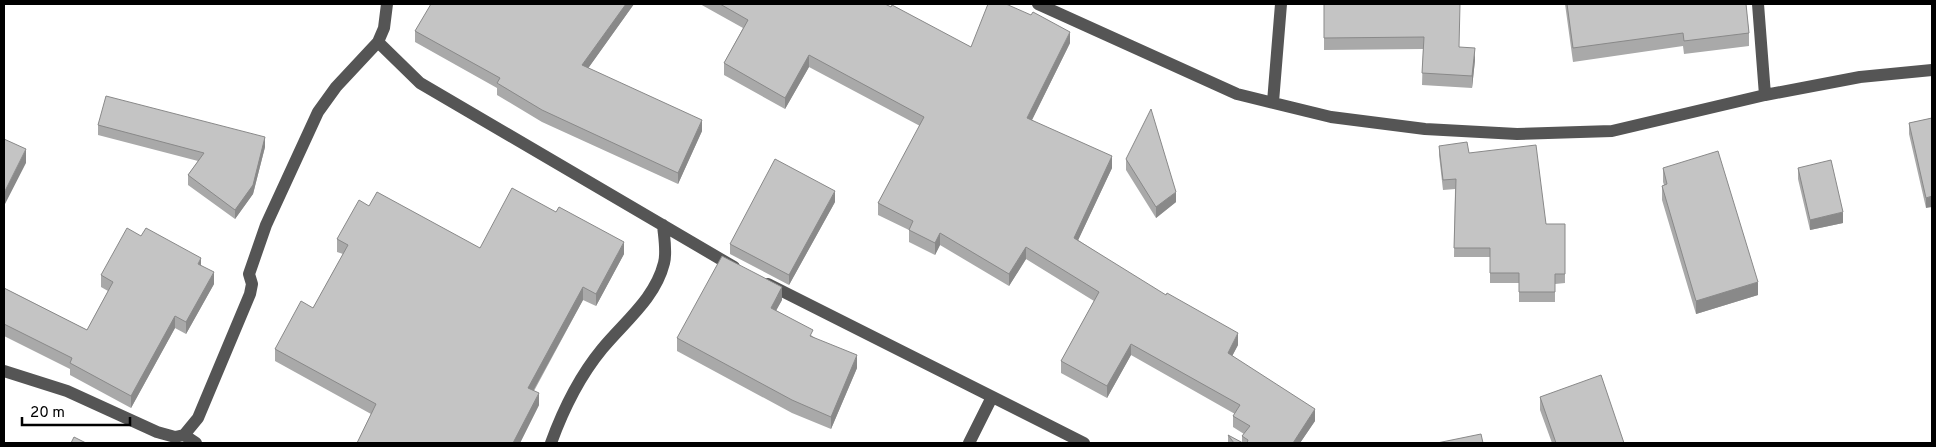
<svg xmlns="http://www.w3.org/2000/svg" width="1936" height="447" viewBox="0 0 1936 447" font-family="Overpass,sans-serif">
<style>
.lines{fill:none;stroke-linecap:round;stroke-linejoin:round}
.minor{stroke:#555;stroke-width:12}
.wall{fill:#a9a9a9}
.shaded-wall{fill:#898989}
.building{fill:#c4c4c4;stroke:#898989}
</style>
<rect width="100%" height="100%" fill="#fff"/>
<g class="lines">
<path class="minor" d="M 387,4 L 384,28 L 378,42 L 420,83 L 734,267
M 1038,4 L 1237,94 L 1331,117 L 1425,129 L 1517,134 L 1612,131 L 1765,95 L 1860,77 L 1932,70
M 1758,4 L 1765,95
M 1273,102 L 1281,4
M 768,284 L 1084,443
M 4,371 L 67,391 L 157,432 L 175,437 L 184,435 L 198,418 L 250,294 L 252,284 L 249,274 L 266,225 L 318,112 L 336,87 L 378,42
M 184,435 L 196,443
M 551,443 C 563,410 579,377 602,349 C 624,322 655,299 664,263 C 667,252 664,237 663,225
M 969,443 L 992,397"/>
</g>
<path class="wall" d="M 634,4 L 588,68 L 702,131 L 678,184 L 542,122 L 497,95 L 497,88 L 415,42 L 415,31 Z
M 700,4 L 885,4 L 971,47 L 1070,43 L 1032,120 L 1112,168 L 1078,240 L 1238,345 L 1232,356 L 1315,421 L 1300,443 L 1228,443 L 1228,435 L 1242,443 L 1242,436 L 1244,434 L 1233,427 L 1233,416 L 1235,414 L 1131,355 L 1107,398 L 1061,373 L 1061,361 L 1094,301 L 1026,259 L 1009,286 L 940,245 L 935,255 L 909,242 L 909,230 L 878,215 L 878,203 L 920,126 L 809,67 L 785,109 L 724,75 L 724,63 L 743,28 Z
M 1324,4 L 1459,47 L 1475,60 L 1472,88 L 1422,85 L 1423,49 L 1324,50 Z
M 1565,4 L 1746,4 L 1749,33 L 1749,46 L 1684,54 L 1683,46 L 1573,62 Z
M 1932,118 L 1926,208 L 1909,134 L 1909,123 Z
M 98,125 L 265,147 L 253,194 L 235,219 L 188,185 L 188,175 L 198,161 L 98,135 Z
M 1439,146 L 1469,153 L 1546,224 L 1565,224 L 1565,283 L 1555,284 L 1555,302 L 1519,302 L 1519,283 L 1490,283 L 1490,257 L 1454,257 L 1455,189 L 1443,190 L 1439,155 Z
M 1126,159 L 1176,202 L 1156,218 L 1126,170 Z
M 1663,168 L 1758,295 L 1696,314 L 1662,200 L 1662,186 L 1664,185 L 1663,182 Z
M 1798,168 L 1843,223 L 1810,230 L 1798,179 Z
M 835,202 L 789,285 L 730,254 L 730,244 Z
M 369,206 L 480,248 L 624,254 L 596,306 L 583,300 L 534,391 L 539,405 L 520,443 L 357,443 L 371,414 L 275,361 L 275,349 L 313,308 L 343,254 L 337,252 L 337,239 Z
M 201,265 L 214,284 L 186,334 L 175,328 L 131,408 L 70,375 L 70,369 L 4,336 L 4,288 L 87,330 L 108,291 L 101,287 L 101,275 Z
M 782,300 L 776,310 L 857,368 L 831,429 L 792,413 L 677,351 L 677,338 Z
M 1540,397 L 1624,443 L 1552,443 L 1540,410 Z"/>
<path class="shaded-wall" d="M 626,4 L 634,4 L 582,77 L 582,65 Z
M 1070,32 L 1070,43 L 1027,130 L 1027,118 Z
M 1475,48 L 1475,60 L 1472,88 L 1472,76 Z
M 809,55 L 809,67 L 785,109 L 785,98 Z
M 702,120 L 702,131 L 678,184 L 678,173 Z
M 265,137 L 265,147 L 253,194 L 235,219 L 235,210 Z
M 26,149 L 26,163 L 4,206 L 4,193 Z
M 1112,156 L 1112,168 L 1074,249 L 1074,238 Z
M 835,191 L 835,202 L 789,285 L 789,275 Z
M 1176,192 L 1176,202 L 1156,218 L 1156,207 Z
M 1932,196 L 1932,207 L 1926,208 L 1926,198 Z
M 1843,212 L 1843,223 L 1810,230 L 1810,220 Z
M 940,233 L 940,245 L 935,255 L 935,243 Z
M 624,242 L 624,254 L 596,306 L 596,294 Z
M 1026,247 L 1026,259 L 1009,286 L 1009,274 Z
M 201,258 L 201,269 L 198,264 Z
M 214,272 L 214,284 L 186,334 L 186,322 Z
M 1758,282 L 1758,295 L 1696,314 L 1696,301 Z
M 583,287 L 583,300 L 528,400 L 528,388 Z
M 782,287 L 782,300 L 771,320 L 771,308 Z
M 175,316 L 175,328 L 131,408 L 131,396 Z
M 1238,333 L 1238,345 L 1228,364 L 1228,353 Z
M 1131,344 L 1131,355 L 1107,398 L 1107,386 Z
M 857,355 L 857,368 L 831,429 L 831,417 Z
M 539,393 L 539,405 L 520,443 L 513,443 Z
M 1315,409 L 1315,421 L 1300,443 L 1293,443 Z"/>
<path class="building" d="M 431,4 L 626,4 L 582,65 L 702,120 L 678,173 L 542,110 L 497,83 L 500,78 L 415,31 Z
M 720,4 L 885,4 L 891,7 L 892,5 L 971,47 L 988,4 L 1006,4 L 1031,15 L 1033,12 L 1070,32 L 1027,118 L 1112,156 L 1074,238 L 1166,295 L 1167,293 L 1238,333 L 1228,353 L 1315,409 L 1293,443 L 1247,443 L 1248,440 L 1242,436 L 1250,426 L 1233,416 L 1240,405 L 1131,344 L 1107,386 L 1061,361 L 1099,292 L 1026,247 L 1009,274 L 940,233 L 935,243 L 909,230 L 913,221 L 878,203 L 924,117 L 809,55 L 785,98 L 724,63 L 748,20 Z
M 1324,4 L 1460,4 L 1459,47 L 1475,48 L 1472,76 L 1422,73 L 1424,37 L 1324,38 Z
M 1567,4 L 1746,4 L 1749,33 L 1684,41 L 1683,33 L 1573,48 Z
M 106,96 L 265,137 L 253,185 L 235,210 L 188,175 L 204,153 L 98,125 Z
M 1151,109 L 1176,192 L 1156,207 L 1126,159 Z
M 1932,118 L 1932,196 L 1926,198 L 1909,123 Z
M 4,139 L 26,149 L 4,193 Z
M 1467,142 L 1469,153 L 1536,145 L 1546,224 L 1565,224 L 1565,274 L 1555,274 L 1555,292 L 1519,292 L 1519,273 L 1490,273 L 1490,248 L 1454,248 L 1456,179 L 1443,180 L 1439,146 Z
M 1718,151 L 1758,282 L 1696,301 L 1662,186 L 1667,184 L 1663,168 Z
M 775,159 L 835,191 L 789,275 L 730,244 Z
M 1831,160 L 1843,212 L 1810,220 L 1798,168 Z
M 512,188 L 556,212 L 559,207 L 624,242 L 596,294 L 583,287 L 528,388 L 539,393 L 513,443 L 357,443 L 376,404 L 275,349 L 301,301 L 313,308 L 348,245 L 337,239 L 359,200 L 369,206 L 377,192 L 480,248 Z
M 127,228 L 141,236 L 146,228 L 201,258 L 198,264 L 214,272 L 186,322 L 175,316 L 131,396 L 70,363 L 72,358 L 4,324 L 4,288 L 87,330 L 113,282 L 101,275 Z
M 722,256 L 782,287 L 771,308 L 813,330 L 810,336 L 857,355 L 831,417 L 792,400 L 677,338 Z
M 1601,375 L 1624,443 L 1556,443 L 1540,397 Z
M 1481,434 L 1483,443 L 1437,443 Z
M 1228,435 L 1243,443 L 1234,443 Z
M 74,437 L 86,443 L 71,443 Z"/>
<rect width="1936" height="447" fill="none" stroke="#000000" stroke-width="10"/>
<path d="M22 417v8h108v-8" fill="none" stroke="#000000" stroke-width="2.5"/>
<text x="30" y="417" font-size="15" fill="#000000" stroke="#ffffff" stroke-width="4" paint-order="stroke">20 m</text>
</svg>
